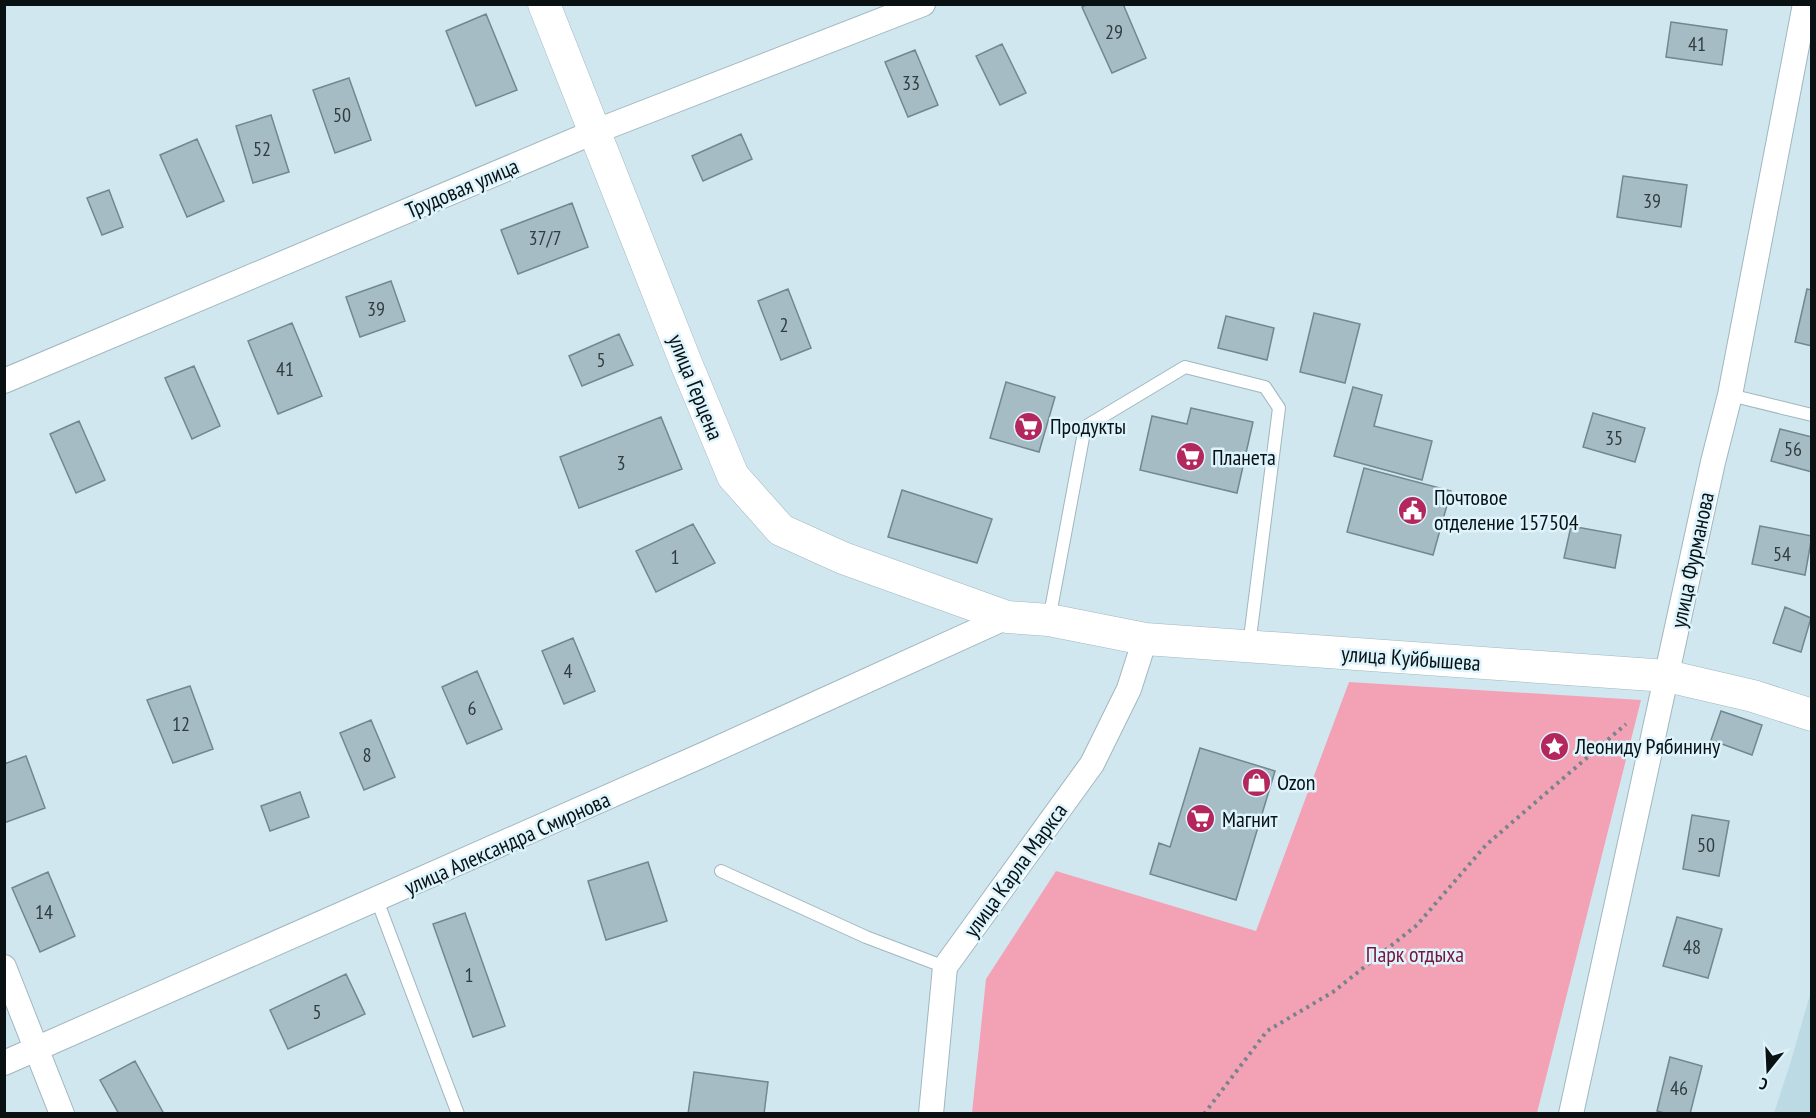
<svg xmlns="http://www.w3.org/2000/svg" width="1816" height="1118" viewBox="0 0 1816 1118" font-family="'PT Sans Narrow',sans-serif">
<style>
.built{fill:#bbdae4}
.green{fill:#f3a2b6}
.building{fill:#a5bcc4;stroke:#72878f;stroke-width:1.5}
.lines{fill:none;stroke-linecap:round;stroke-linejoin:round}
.service-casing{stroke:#a0b7bf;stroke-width:14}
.minor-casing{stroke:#a0b7bf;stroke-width:26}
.tertiary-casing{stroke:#a0b7bf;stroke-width:33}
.path{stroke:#75858b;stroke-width:4;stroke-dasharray:3 4.5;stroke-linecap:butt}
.service{stroke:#fff;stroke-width:12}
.minor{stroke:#fff;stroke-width:24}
.tertiary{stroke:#fff;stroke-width:32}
.labels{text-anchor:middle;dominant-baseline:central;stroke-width:5;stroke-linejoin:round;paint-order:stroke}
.number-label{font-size:20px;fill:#303c3f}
.street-label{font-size:22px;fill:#091113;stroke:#ddf4fd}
.poi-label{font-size:22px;fill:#091113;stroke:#ddf4fd;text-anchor:start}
.park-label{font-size:22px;fill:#78153b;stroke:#ddf4fd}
</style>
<rect width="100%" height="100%" fill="#d0e7f0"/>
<path class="built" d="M 1811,991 L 1811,1113 L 1774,1113 L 1791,1061 Z"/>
<path class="green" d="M 1349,682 L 1641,700 L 1537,1113 L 972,1113 L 986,979 L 1056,871 L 1256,931 Z"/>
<path class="building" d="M 1088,4 L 1123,4 L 1146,58 L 1112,73 L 1082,7 Z
M 486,14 L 517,90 L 476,106 L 446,31 Z
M 1671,22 L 1727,30 L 1722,65 L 1666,57 Z
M 1002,44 L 1026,93 L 1000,105 L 976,56 Z
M 915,50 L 938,105 L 908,117 L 885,62 Z
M 349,78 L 371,140 L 335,153 L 313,90 Z
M 271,115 L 289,172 L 253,183 L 236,126 Z
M 741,134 L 752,159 L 703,181 L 692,156 Z
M 197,139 L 224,201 L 187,217 L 160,155 Z
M 1623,176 L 1687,185 L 1681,227 L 1617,217 Z
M 109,190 L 123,227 L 102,235 L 87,198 Z
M 572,203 L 588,247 L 518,274 L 501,230 Z
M 391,281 L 405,321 L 360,337 L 346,297 Z
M 788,289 L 811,348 L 781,360 L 758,301 Z
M 1807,289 L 1812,290 L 1812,346 L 1795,342 Z
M 1314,313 L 1360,324 L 1345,383 L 1300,372 Z
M 1226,316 L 1274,328 L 1267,360 L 1218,348 Z
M 292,323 L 322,396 L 278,414 L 248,341 Z
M 619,334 L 633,365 L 582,386 L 569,356 Z
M 194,366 L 220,426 L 192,439 L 165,378 Z
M 1006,382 L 1055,397 L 1039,452 L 990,438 Z
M 1353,387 L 1382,395 L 1374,426 L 1432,441 L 1422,480 L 1334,456 Z
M 1191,408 L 1253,422 L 1237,493 L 1140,470 L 1152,416 L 1187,424 Z
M 1593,413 L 1645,428 L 1635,462 L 1583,447 Z
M 661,417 L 682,469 L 579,508 L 560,457 Z
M 79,421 L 105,480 L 76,493 L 50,434 Z
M 1780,429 L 1812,437 L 1812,472 L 1771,461 Z
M 1364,468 L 1451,491 L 1433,555 L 1347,532 Z
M 902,490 L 992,519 L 977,563 L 888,537 Z
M 693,524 L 715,563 L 656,592 L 636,551 Z
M 1571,526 L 1621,535 L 1615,568 L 1564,558 Z
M 1760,526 L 1812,536 L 1805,575 L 1752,564 Z
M 1785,607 L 1811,618 L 1801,652 L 1773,643 Z
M 573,638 L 595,691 L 564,704 L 542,651 Z
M 477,671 L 502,729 L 467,744 L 442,687 Z
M 190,686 L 213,749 L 173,763 L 147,700 Z
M 1721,711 L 1762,725 L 1752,755 L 1711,740 Z
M 371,720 L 395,777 L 364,790 L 340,733 Z
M 1200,748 L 1275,771 L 1236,900 L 1150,874 L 1159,843 L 1170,847 Z
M 26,756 L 45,808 L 4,823 L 4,764 Z
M 300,792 L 309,817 L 270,831 L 261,806 Z
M 1692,815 L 1729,821 L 1719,876 L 1683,869 Z
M 648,862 L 667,921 L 606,940 L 588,881 Z
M 48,872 L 75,936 L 40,952 L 12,888 Z
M 465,913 L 505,1026 L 473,1037 L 433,924 Z
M 1677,917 L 1722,929 L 1708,978 L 1663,966 Z
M 346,974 L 365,1014 L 288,1049 L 270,1010 Z
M 1670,1057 L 1702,1066 L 1690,1114 L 1668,1114 L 1657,1111 Z
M 135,1061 L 164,1114 L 119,1114 L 100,1080 Z
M 694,1072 L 768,1082 L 764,1114 L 688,1114 Z"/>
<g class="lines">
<defs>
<path id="service" d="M 1730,395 L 1812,415
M 1049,620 L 1085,427 L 1185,367 L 1265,387 L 1279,408 L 1249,646
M 721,871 L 866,937 L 945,967
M 377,900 L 458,1114"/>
<path id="minor" d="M 4,381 L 594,132 L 923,4
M 4,967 L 62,1114
M 4,1063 L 705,754 L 1007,617
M 931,1114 L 945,967 L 1092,764 L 1129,689 L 1145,639
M 1571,1114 L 1713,462 L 1730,395 L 1805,4"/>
<path id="tertiary" d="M 544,4 L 686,363 L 733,476 L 781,530 L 843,558 L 1007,617 L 1049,620 L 1145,639 L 1667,676 L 1753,696 L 1812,715"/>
</defs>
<use href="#service" class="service-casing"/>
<use href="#minor" class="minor-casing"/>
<use href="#tertiary" class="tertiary-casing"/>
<path class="path" d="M 1204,1114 L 1267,1031 L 1333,992 L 1417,925 L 1486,845 L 1626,724"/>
<use href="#service" class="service"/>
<use href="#minor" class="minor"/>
<use href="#tertiary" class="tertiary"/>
</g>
<defs>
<symbol id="supermarket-disc" viewBox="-11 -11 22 22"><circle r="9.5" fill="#b4275c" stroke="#ddf4fd"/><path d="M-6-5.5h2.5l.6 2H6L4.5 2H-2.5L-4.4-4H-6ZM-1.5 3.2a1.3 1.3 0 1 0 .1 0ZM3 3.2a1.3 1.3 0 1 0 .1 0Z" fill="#fff"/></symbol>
<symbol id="civic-disc" viewBox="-11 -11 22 22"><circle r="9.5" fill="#b4275c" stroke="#ddf4fd"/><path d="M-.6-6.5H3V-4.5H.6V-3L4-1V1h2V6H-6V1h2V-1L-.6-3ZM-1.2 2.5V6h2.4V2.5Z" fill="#fff"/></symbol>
<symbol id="sight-disc" viewBox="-11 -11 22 22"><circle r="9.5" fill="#b4275c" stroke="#ddf4fd"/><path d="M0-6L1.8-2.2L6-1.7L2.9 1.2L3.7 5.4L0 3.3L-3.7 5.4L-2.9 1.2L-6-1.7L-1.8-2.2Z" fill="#fff"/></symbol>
<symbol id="shop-disc" viewBox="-11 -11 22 22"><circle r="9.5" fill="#b4275c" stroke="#ddf4fd"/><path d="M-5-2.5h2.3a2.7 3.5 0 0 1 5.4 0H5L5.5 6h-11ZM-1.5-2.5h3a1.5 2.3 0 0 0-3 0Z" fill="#fff"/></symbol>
</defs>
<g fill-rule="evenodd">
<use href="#supermarket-disc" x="1012" y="410" width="33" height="33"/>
<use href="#supermarket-disc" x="1174" y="440" width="33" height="33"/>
<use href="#civic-disc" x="1396" y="494" width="33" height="33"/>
<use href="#sight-disc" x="1538" y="730" width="33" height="33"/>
<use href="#shop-disc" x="1240" y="766" width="33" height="33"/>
<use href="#supermarket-disc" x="1184" y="802" width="33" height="33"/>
</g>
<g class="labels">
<g class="number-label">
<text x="1114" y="32">29</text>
<text x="1697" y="44">41</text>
<text x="911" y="83">33</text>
<text x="342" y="115">50</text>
<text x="262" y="149">52</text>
<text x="1652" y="201">39</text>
<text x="545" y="238">37/7</text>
<text x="376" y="309">39</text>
<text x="784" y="325">2</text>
<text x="601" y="360">5</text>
<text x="285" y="369">41</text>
<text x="1614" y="438">35</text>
<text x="1793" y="449">56</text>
<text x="621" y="463">3</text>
<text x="1782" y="554">54</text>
<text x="675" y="557">1</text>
<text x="568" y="671">4</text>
<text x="472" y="708">6</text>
<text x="181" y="724">12</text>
<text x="367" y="755">8</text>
<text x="1706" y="845">50</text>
<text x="44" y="912">14</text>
<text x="1692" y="947">48</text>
<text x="469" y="975">1</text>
<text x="317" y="1012">5</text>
<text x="1679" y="1088">46</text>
</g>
<g class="street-label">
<text transform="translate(462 188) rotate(-23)">Трудовая улица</text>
<text transform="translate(696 387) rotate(68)">улица Герцена</text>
<text transform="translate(1692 560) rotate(-78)">улица Фурманова</text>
<text transform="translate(1411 658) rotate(4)">улица Куйбышева</text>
<text transform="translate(507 843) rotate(-24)">улица Александра Смирнова</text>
<text transform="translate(1015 870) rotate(-54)">улица Карла Маркса</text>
</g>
<g class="poi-label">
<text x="1050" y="426">Продукты</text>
<text x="1212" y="457">Планета</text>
<text x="1434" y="497">Почтовое<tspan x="1434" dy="25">отделение 157504</tspan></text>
<text x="1575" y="746">Леониду Рябинину</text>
<text x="1277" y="782">Ozon</text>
<text x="1222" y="819">Магнит</text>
</g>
<g class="park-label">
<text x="1415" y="954">Парк отдыха</text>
</g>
</g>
<rect width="1816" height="1118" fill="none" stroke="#091113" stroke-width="12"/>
<g transform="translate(1768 1070) rotate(198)" stroke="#ddf4fd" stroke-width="4.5" paint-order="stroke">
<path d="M0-4.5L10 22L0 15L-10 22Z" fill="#091113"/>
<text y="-9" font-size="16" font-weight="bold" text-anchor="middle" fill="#091113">С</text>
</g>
</svg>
